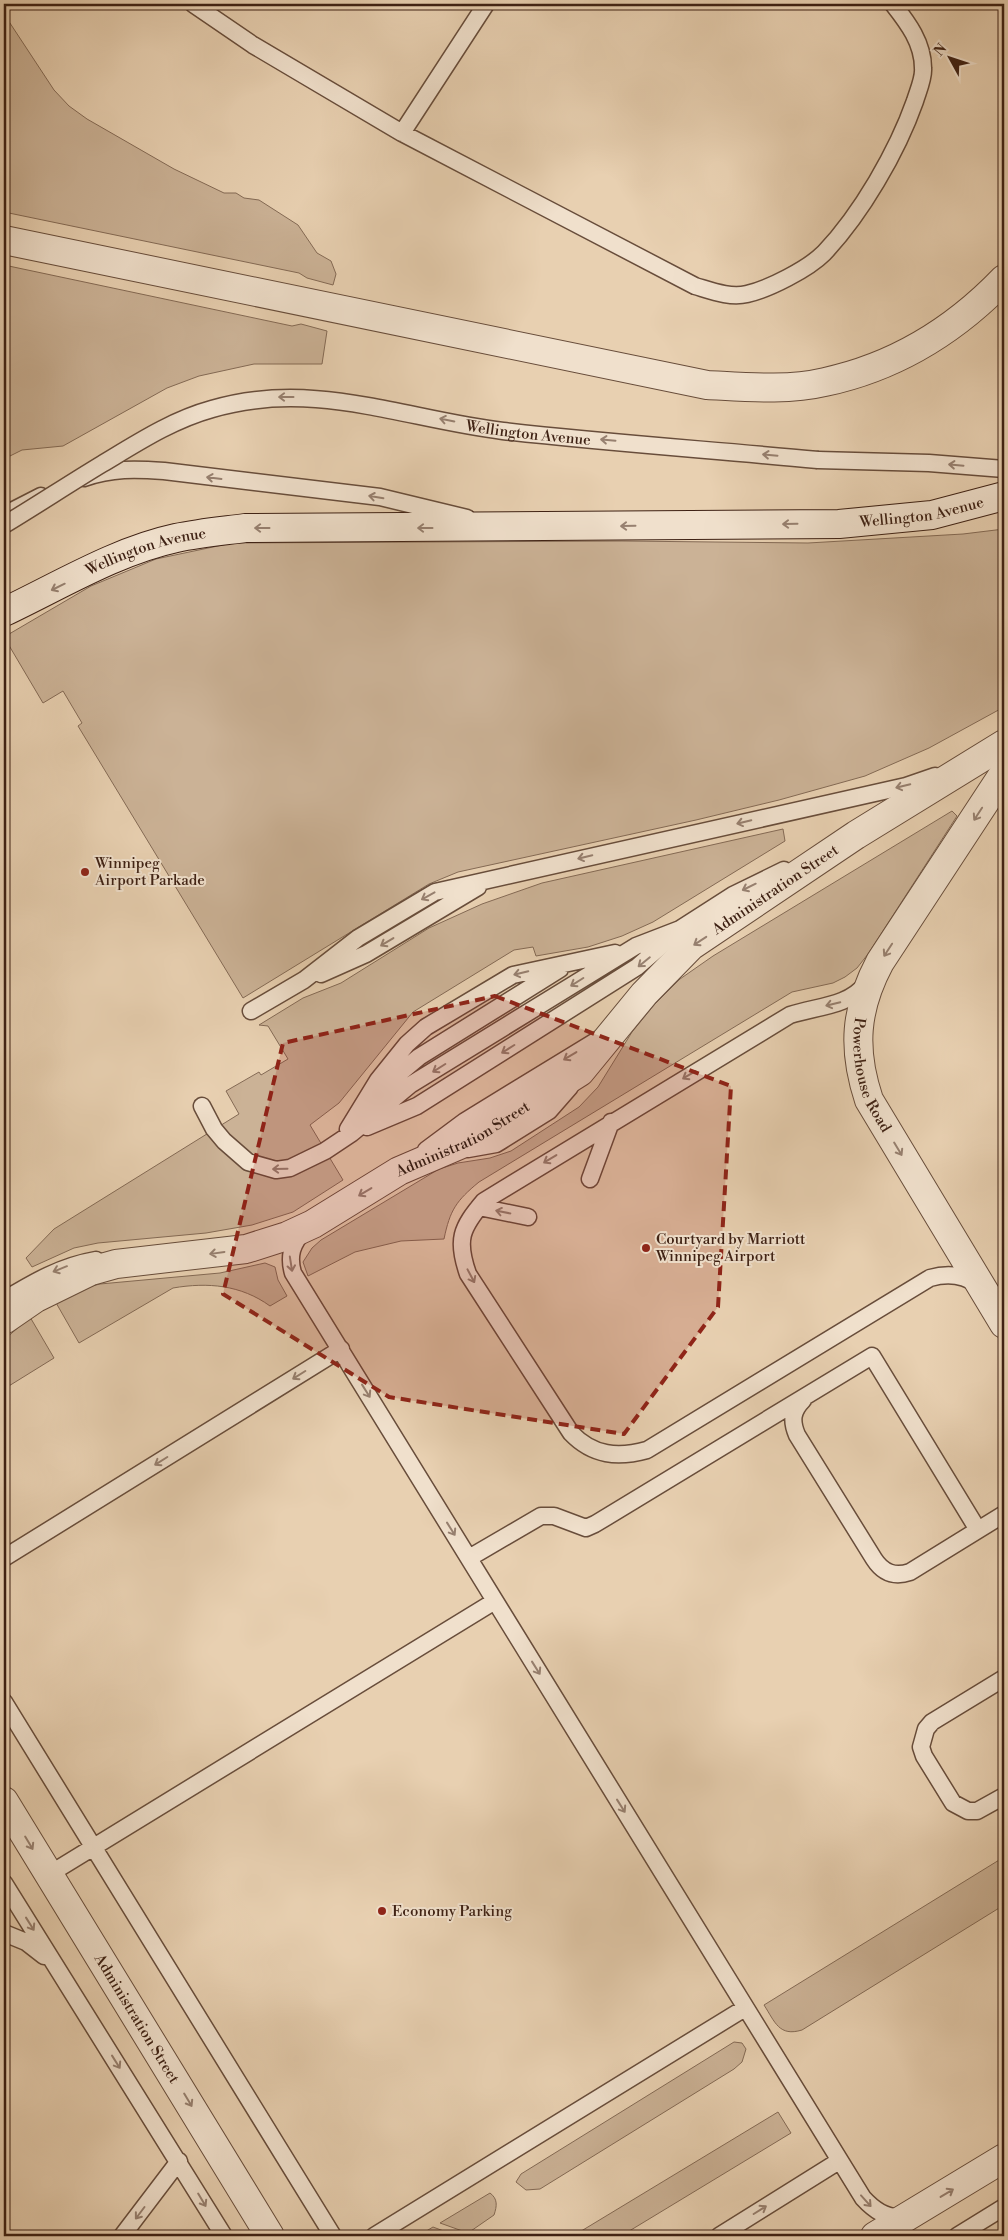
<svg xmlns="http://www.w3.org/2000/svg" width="1008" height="2240" viewBox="0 0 1008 2240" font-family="'Libre Bodoni',serif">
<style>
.green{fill:#cbb296;stroke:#846a55}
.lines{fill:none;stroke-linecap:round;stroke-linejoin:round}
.service-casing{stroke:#684d3b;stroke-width:19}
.minor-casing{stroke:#684d3b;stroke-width:30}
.secondary-casing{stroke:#3e2114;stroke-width:30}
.service{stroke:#f0e0cc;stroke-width:16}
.minor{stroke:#f0e0cc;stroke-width:28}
.secondary{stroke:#f0e0cc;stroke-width:28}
.service-bridge-casing{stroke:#684d3b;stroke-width:19;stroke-linecap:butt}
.service-bridge{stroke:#f0e0cc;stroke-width:16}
.oneway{stroke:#978070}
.marked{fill:#8f2418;fill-opacity:0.2;stroke:#8f2418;stroke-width:4;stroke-dasharray:10 6;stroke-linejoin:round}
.poi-dot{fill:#8f2418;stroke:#f0e0cc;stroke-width:2}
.labels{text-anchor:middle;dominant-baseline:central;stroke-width:4;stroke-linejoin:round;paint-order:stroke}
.street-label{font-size:15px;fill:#3e2114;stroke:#f0e0cc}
.poi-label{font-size:15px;fill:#3e2114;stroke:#f0e0cc;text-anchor:start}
</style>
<rect width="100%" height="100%" fill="#e8d0b1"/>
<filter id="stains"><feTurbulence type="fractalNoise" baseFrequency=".004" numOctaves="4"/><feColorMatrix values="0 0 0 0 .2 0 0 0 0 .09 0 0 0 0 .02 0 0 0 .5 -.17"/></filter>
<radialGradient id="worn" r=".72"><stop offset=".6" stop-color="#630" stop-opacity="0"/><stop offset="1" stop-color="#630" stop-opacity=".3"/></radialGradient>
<path class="green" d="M 4,14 L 54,90 L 69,106 L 87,119 L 174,169 L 224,193 L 236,193 L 244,198 L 259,200 L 298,225 L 317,253 L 331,261 L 336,274 L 333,285 L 307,278 L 299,273 L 4,212 Z
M 4,265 L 292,326 L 301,324 L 327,331 L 322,364 L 254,364 L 199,376 L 167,388 L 63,446 L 22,450 L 8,457 L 4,448 Z
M 1004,529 L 1004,707 L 929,748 L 865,776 L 779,800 L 696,820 L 458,872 L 429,884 L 243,998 L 78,726 L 82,723 L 63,691 L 43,703 L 4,637 L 91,586 L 156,559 L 232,543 L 622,541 L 808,543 L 963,534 Z
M 952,811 L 957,816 L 868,954 L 857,968 L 845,977 L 833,983 L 792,992 L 479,1182 C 456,1201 450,1210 444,1239 L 401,1241 L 355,1252 L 308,1276 L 303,1262 L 312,1248 L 321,1240 L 439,1169 L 458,1163 L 490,1158 L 511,1151 L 579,1107 L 598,1087 L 632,1032 L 655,1004 L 680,979 L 713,956 Z
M 783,829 L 785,841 L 653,922 L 622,936 L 588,947 L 536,956 L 533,947 L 514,950 L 413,1012 L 339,1103 L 310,1125 L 343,1180 L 293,1212 L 252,1225 L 206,1233 L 98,1243 L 74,1248 L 32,1267 L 26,1258 L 54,1229 L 239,1114 L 226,1091 L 259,1072 L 261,1075 L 288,1059 L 268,1026 L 259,1025 L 303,998 L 341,983 L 429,928 L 482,904 L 542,883 Z
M 265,1263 L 275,1267 L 278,1280 L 287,1296 L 270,1306 C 241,1285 208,1282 173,1288 L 79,1343 L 55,1301 L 84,1288 L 100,1284 L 220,1273 Z
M 30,1317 L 54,1358 L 4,1389 L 4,1340 Z
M 1004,1857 L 1004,1905 L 802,2030 C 779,2037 775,2022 764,2005 Z
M 734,2042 L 742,2043 L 746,2049 L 742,2062 L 734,2069 L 540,2189 L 526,2190 L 516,2182 L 521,2174 Z
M 778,2112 L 791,2133 L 621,2236 L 573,2236 Z
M 490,2193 C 498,2199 497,2206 494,2215 L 468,2233 L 440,2223 Z
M 433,2227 L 457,2236 L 418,2236 Z"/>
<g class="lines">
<defs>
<path id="service" d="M 193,4 L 253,45 L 402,133 L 695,286 C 712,291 730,298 747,294 C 769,289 808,269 824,253 C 861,214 897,152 915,101 C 918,91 924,78 923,68 C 923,43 908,23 893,4
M 402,133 L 486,4
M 818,460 L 929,463 L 1004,469
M 84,478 C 112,468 136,469 164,471 L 380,497 L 467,518
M 4,515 L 41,496
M 321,974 L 366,954 L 478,887
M 866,984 C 847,1007 817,1006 790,1015 L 484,1201 C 461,1228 456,1240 468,1274 L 571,1433 C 593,1456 618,1458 647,1450 L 930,1278 C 947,1273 963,1274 978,1285
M 251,1011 L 304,980 L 358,938 L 435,892 L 906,786 L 935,776
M 372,1104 L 401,1072 L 419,1057 L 560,969
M 202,1106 L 214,1129 L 224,1141 L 248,1162 L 276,1170 L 290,1168 L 325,1151 L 352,1133 L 410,1085 L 636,946 L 680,929 L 733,895 L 784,870
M 367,1127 L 417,1106 L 637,967 L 675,934
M 348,1129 L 378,1080 L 407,1044 L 426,1027 L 513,975 L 615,953
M 468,1149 L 496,1144 L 501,1141 L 549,1111 L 570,1087
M 426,1150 L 465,1121 L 599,1039
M 590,1179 L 611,1122
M 479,1207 L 528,1217
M 304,1231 C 292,1243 288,1256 293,1273 L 863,2198 C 874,2210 889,2221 906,2216
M 4,1300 C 34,1282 61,1266 96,1260
M 803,1400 C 792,1411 791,1421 797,1435 L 874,1559 C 883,1573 895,1577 910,1572 L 1004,1514
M 4,1558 L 341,1349
M 469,1558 L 541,1516 L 554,1516 L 586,1528 L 595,1524 L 872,1356 L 978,1530
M 1004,1678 L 932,1722 L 926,1729 L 921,1747 L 924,1756 L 953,1803 L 968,1811 L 977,1811 L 1004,1796
M 4,1702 L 333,2236
M 48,1875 L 495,1601
M 4,1883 L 224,2236
M 4,1933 L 26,1942 L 44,1956
M 122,2236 L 179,2161
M 374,2236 L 745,2008
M 719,2236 L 839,2161
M 957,2236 L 1004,2207"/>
<g id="minor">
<path d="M 4,240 L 707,385 C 746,387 787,391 825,382 C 895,367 955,330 1004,279"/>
<path id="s1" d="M 1004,773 L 880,962 C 855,1009 852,1049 869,1100 L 1004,1324"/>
<path id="s2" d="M 4,1320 L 36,1298 L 91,1271 L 116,1264 L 246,1249 L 287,1236 L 313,1224 L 399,1171 L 476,1138 L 580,1072 L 644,994 L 691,946 L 856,835 L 1004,744"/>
<path id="s3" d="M 4,1801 L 270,2236"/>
<path d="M 875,2236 L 1004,2158"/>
</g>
<g id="secondary">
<path id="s4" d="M 4,612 C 59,586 116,551 176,538 C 199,533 222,531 245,528 L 839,524 L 932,515 L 1004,496"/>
</g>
</defs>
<use href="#service" class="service-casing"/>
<use href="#minor" class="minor-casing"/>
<use href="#secondary" class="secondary-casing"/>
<use href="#service" class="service"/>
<use href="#minor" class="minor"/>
<use href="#secondary" class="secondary"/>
<defs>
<g id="service-bridge">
<path id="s5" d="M 4,525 C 37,505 69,484 102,464 C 137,443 172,420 212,409 C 313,379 404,419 503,431 C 608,443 713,450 818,460"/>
</g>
</defs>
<use href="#service-bridge" class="service-bridge-casing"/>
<use href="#service-bridge" class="service-bridge"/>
</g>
<defs><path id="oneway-shaft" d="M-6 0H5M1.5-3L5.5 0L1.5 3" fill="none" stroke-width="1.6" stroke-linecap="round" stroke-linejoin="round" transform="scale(1.25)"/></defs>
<g class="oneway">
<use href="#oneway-shaft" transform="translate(286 397) rotate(-180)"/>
<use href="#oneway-shaft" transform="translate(447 420) rotate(-169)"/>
<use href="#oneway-shaft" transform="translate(608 440) rotate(-175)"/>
<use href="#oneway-shaft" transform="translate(770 455) rotate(-175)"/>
<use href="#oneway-shaft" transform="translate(956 465) rotate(-175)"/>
<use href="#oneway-shaft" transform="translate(214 478) rotate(-173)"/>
<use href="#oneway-shaft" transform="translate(376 497) rotate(-171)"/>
<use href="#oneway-shaft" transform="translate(790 524) rotate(179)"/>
<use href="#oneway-shaft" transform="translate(628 526) rotate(179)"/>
<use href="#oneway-shaft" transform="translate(262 528) rotate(180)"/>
<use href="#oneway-shaft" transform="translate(425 528) rotate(180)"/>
<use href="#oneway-shaft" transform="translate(58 587) rotate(154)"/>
<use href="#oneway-shaft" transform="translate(903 786) rotate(166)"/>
<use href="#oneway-shaft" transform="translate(978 814) rotate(123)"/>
<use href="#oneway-shaft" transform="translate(744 822) rotate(167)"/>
<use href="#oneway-shaft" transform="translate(585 857) rotate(167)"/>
<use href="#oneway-shaft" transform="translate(749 887) rotate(154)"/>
<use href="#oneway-shaft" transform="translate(428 896) rotate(151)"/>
<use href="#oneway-shaft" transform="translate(700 941) rotate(147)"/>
<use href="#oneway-shaft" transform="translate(387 942) rotate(149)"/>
<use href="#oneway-shaft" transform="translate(888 950) rotate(123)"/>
<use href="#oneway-shaft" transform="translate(644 962) rotate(141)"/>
<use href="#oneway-shaft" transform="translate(521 973) rotate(166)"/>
<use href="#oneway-shaft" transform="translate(577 982) rotate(148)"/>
<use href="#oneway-shaft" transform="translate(833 1004) rotate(166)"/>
<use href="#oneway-shaft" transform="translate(508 1049) rotate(148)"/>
<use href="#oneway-shaft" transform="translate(570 1056) rotate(149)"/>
<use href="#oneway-shaft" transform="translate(439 1068) rotate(148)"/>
<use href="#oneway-shaft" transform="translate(689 1075) rotate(149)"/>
<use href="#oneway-shaft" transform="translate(898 1149) rotate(59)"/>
<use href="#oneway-shaft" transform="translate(550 1159) rotate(149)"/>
<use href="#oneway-shaft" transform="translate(280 1169) rotate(179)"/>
<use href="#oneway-shaft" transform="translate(365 1192) rotate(149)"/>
<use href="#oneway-shaft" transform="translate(503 1212) rotate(-169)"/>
<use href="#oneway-shaft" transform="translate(217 1253) rotate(172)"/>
<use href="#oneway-shaft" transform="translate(291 1264) rotate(81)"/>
<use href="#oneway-shaft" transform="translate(60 1269) rotate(158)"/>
<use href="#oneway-shaft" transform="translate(471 1276) rotate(62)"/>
<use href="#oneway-shaft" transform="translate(299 1375) rotate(148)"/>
<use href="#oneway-shaft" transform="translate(366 1391) rotate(58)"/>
<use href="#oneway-shaft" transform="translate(161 1461) rotate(148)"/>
<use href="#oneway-shaft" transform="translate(451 1529) rotate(58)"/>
<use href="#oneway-shaft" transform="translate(536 1668) rotate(58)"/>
<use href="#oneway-shaft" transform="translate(621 1806) rotate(58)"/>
<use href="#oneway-shaft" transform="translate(29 1843) rotate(59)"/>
<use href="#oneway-shaft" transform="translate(30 1924) rotate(58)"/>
<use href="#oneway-shaft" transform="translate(116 2062) rotate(58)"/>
<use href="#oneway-shaft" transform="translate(188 2100) rotate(59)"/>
<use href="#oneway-shaft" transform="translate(947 2193) rotate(-31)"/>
<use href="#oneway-shaft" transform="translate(202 2200) rotate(59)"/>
<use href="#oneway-shaft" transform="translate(866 2201) rotate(48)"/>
<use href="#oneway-shaft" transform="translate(760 2210) rotate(-32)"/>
<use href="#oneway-shaft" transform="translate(140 2213) rotate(127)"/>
</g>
<path class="marked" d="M 495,996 L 731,1086 L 718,1307 L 624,1434 L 389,1397 L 223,1294 L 283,1043 Z"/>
<g class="poi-dot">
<circle cx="85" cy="872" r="5"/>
<circle cx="646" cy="1248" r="5"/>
<circle cx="382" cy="1911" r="5"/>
</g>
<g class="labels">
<g class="street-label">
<text stroke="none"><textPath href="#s5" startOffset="559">Wellington Avenue</textPath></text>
<text stroke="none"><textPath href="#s4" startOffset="935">Wellington Avenue</textPath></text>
<text stroke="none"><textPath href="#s4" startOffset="155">Wellington Avenue</textPath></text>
<text stroke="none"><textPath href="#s2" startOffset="906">Administration Street</textPath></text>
<text stroke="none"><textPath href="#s1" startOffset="345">Powerhouse Road</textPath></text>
<text stroke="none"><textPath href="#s2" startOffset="501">Administration Street</textPath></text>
<text stroke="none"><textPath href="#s3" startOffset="255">Administration Street</textPath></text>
</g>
<g class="poi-label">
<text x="95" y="863">Winnipeg<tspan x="95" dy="17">Airport Parkade</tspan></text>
<text x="656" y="1239">Courtyard by Marriott<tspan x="656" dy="17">Winnipeg Airport</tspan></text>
<text x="392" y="1911">Economy Parking</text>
</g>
</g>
<rect width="1008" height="2240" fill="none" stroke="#e8d0b1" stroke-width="20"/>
<rect x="5" y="5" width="998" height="2230" fill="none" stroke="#3e2114" stroke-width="2.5"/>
<rect x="10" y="10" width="988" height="2220" fill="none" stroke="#3e2114"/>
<g transform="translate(950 58) rotate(310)" stroke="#f0e0cc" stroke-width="4" paint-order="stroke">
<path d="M0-4L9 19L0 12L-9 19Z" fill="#3e2114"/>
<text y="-8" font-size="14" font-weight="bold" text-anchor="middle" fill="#3e2114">N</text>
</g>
<rect width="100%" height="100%" filter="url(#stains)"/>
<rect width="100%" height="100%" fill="url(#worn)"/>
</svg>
